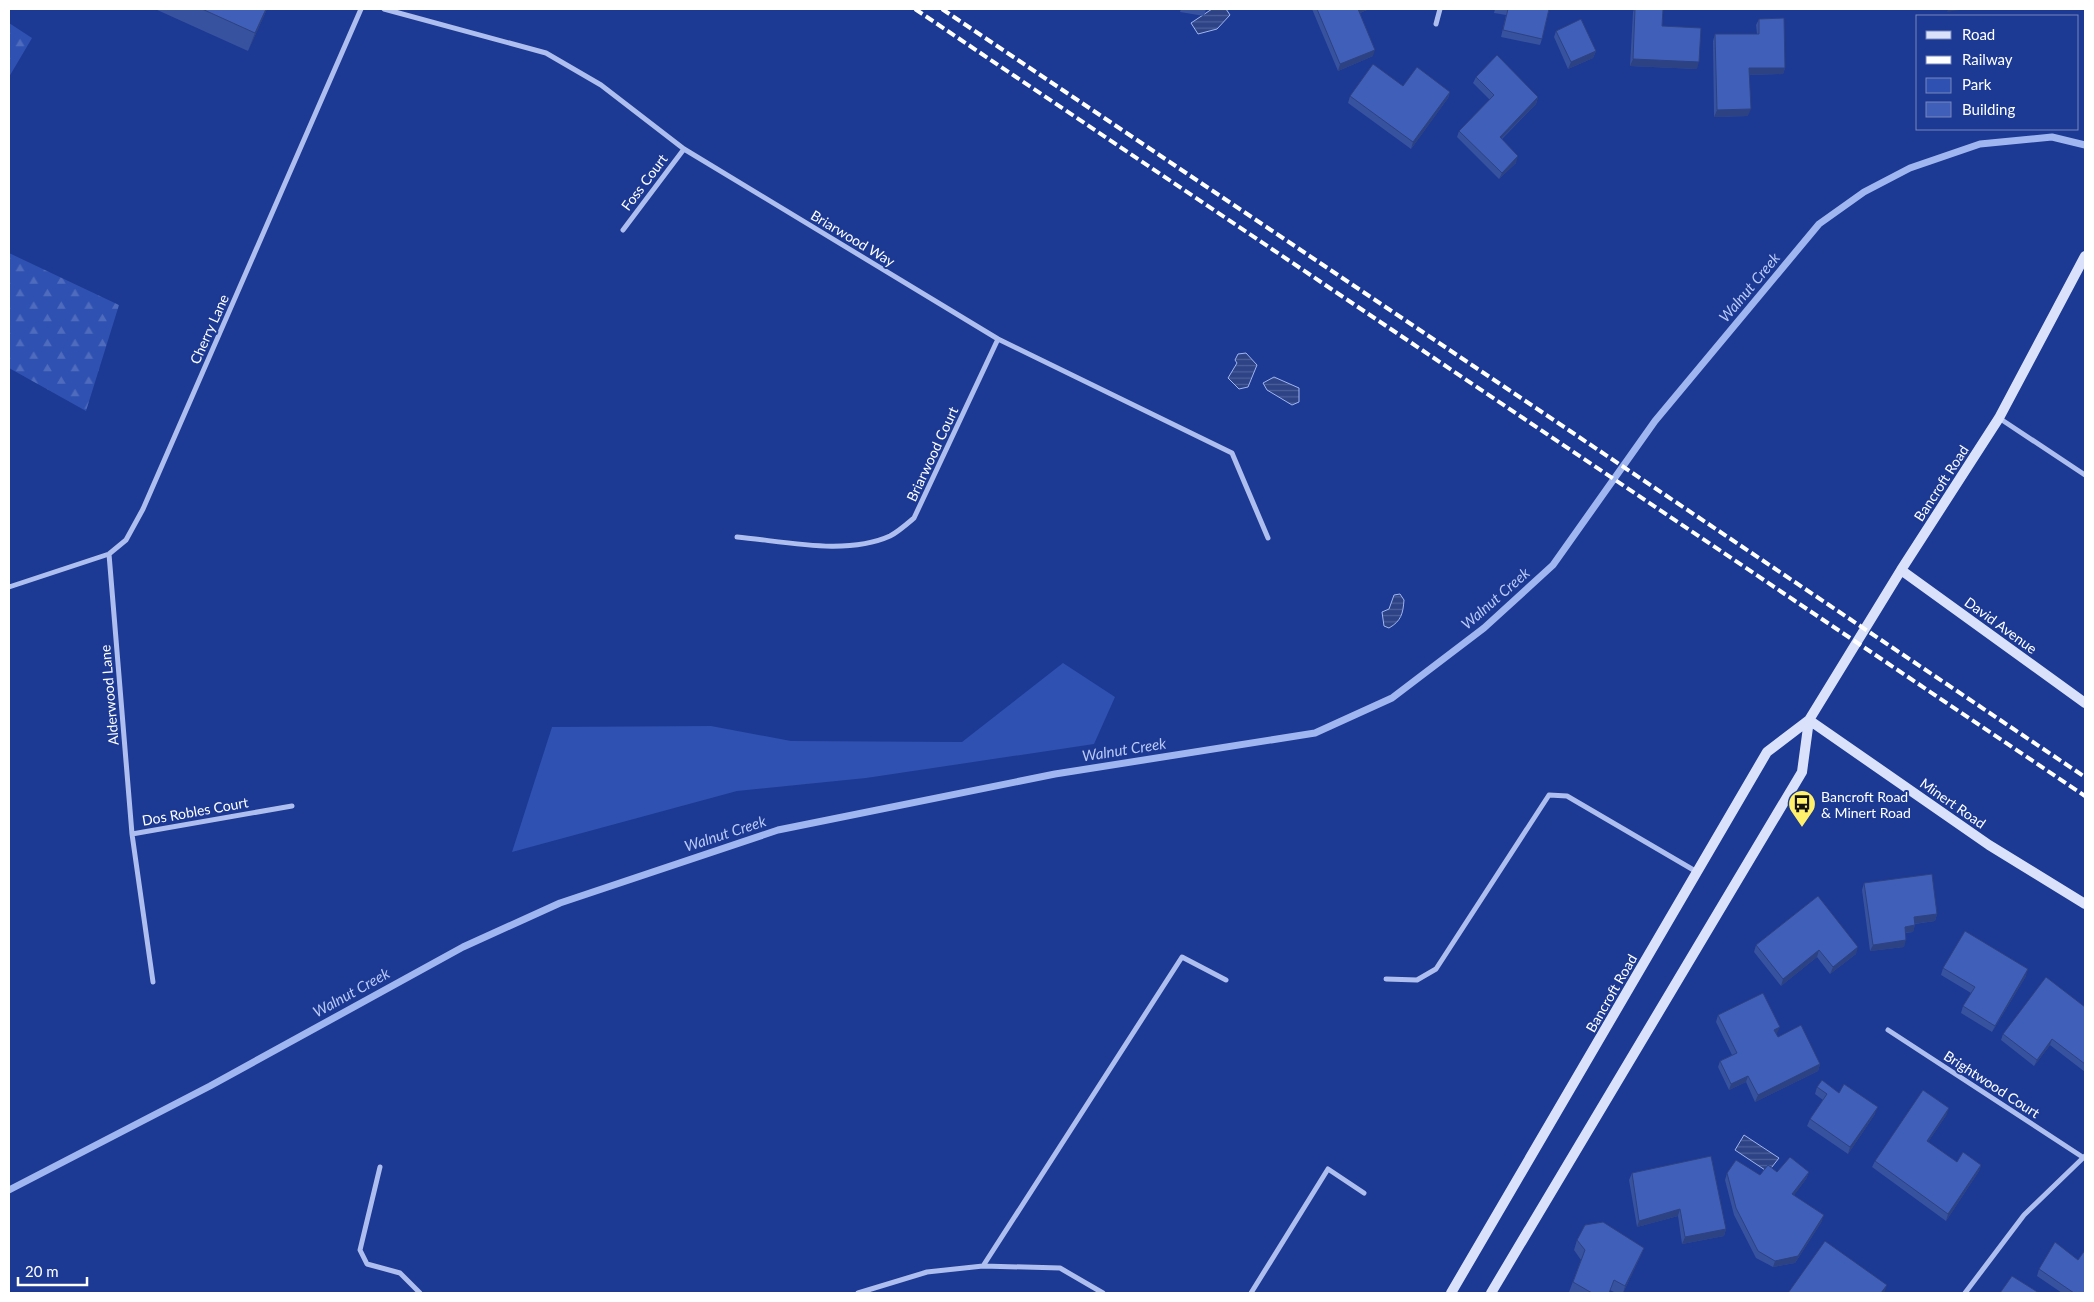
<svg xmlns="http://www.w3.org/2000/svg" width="2094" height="1302" viewBox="0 0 2094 1302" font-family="Lato,sans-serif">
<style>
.green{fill:#2f51b1}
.forest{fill:url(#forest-firs)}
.water{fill:url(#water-rules);stroke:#a0b6f1}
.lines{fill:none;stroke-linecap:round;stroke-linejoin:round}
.stream{stroke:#a0b6f1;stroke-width:7}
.street{stroke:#adbeef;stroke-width:5}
.secondary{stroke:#dae2fb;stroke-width:10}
.rail{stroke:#fff;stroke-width:4;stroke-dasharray:9 4;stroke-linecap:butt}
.wall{fill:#37529f}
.shaded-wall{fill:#2d4282}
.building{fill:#405fb9;stroke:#2d4282}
.labels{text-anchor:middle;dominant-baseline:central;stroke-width:4;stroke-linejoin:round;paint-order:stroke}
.street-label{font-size:14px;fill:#fff;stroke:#1c3993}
.poi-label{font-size:14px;fill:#fff;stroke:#1c3993;text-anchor:start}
.water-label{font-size:15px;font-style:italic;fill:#b9c9f6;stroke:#1c3993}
</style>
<defs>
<pattern id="forest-firs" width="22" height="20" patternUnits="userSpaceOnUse" patternTransform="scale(1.25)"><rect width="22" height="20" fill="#2f51b1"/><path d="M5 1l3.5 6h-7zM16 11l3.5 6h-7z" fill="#4e6bbd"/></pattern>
<pattern id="water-rules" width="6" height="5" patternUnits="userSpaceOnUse" patternTransform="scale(1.25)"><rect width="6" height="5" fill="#2d4386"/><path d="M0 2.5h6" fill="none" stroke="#4c5f98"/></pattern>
</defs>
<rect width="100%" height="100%" fill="#1c3993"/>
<path class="green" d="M 1063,663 L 1115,697 L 1094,744 L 866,778 L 737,791 L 512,852 L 552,727 L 711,726 L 791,741 L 962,742 Z"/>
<path class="forest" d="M 9,23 L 32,38 L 9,77 Z
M 9,253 L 119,305 L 86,411 L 9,368 Z"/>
<path class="water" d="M 1212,9 L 1226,9 L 1230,15 L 1217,29 L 1198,34 L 1191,23 Z
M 1246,353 L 1257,365 L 1248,387 L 1239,389 L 1228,378 L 1237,363 L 1235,360 L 1238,354 Z
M 1274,377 L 1299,388 L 1299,402 L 1292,405 L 1267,390 L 1263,383 Z
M 1400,594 L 1404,600 C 1403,614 1401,621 1389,628 L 1384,626 L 1382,612 L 1389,609 L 1394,595 Z
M 1744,1135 L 1779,1158 L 1768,1172 L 1735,1150 Z"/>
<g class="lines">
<path class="stream" d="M 9,1190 L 210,1086 L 463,947 L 560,903 L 778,830 L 1055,774 L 1315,733 L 1392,698 L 1484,628 L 1553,565 L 1655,421 L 1819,224 L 1864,192 L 1910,168 L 1980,144 L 2052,137 L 2085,145"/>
<path class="street" d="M 384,9 L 546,53 L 601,85 L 684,149 L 998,339 L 1232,453 L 1268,538
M 1436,24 L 1440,9
M 623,230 L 684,149
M 1999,418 L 2085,475
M 737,537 C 783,541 846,556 890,536 C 898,532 907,524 914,518 L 998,339
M 109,554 L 132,834 L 153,982
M 9,587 L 109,554 L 126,540 L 143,509 L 361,9
M 132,834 L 292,806
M 1386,979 L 1417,980 L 1436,969 L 1549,795 L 1567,796 L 1697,872
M 1888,1030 L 2084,1158
M 380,1167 L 360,1250 L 367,1264 L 400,1273 L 420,1293
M 983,1266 L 1182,957 L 1226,980
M 858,1293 L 927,1272 L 983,1266 L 1060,1268 L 1103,1293
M 1251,1293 L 1328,1169 L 1364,1193
M 1965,1293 L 2024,1215 L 2085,1156"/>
<path class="secondary" d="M 1901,570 L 2085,703
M 1809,720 L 1989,845 L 2085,904
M 1451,1293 L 1767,752 L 1809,720 L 1901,570 L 1999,418 L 2085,256
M 1491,1293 L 1802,772 L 1809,720"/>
<path class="rail" d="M 915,9 L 2085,796
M 942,9 L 2085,777"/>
</g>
<path class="wall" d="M 155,9 L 267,9 L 248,51 Z
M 1181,9 L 1206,9 L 1204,16 L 1180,12 Z
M 1312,9 L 1369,9 L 1360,13 L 1373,56 L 1338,71 Z
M 1495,9 L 1549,9 L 1542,39 L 1540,45 L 1501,37 L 1506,15 L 1494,13 Z
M 1634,9 L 1663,9 L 1662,26 L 1697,69 L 1630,66 L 1633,12 Z
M 1759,19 L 1785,68 L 1783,74 L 1749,75 L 1748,116 L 1714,117 L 1713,41 L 1715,34 L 1757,34 L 1756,25 Z
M 1556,31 L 1596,51 L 1593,58 L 1568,69 L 1554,37 Z
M 1476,77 L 1538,97 L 1536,104 L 1502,139 L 1516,163 L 1499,179 L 1457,137 L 1459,131 L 1490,100 L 1473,83 Z
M 1403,86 L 1450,92 L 1448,98 L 1411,149 L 1348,103 L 1350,96 Z
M 1864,883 L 1937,914 L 1935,921 L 1915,924 L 1913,932 L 1906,933 L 1904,947 L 1870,951 L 1862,890 Z
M 1818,896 L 1856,954 L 1830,974 L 1817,957 L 1781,986 L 1754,952 L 1756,945 Z
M 1943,968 L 2026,976 L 1992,1032 L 1961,1013 L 1963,1006 L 1971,993 L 1941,975 Z
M 2085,1007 L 2085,1072 L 2050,1045 L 2034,1066 L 2001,1040 L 2003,1034 Z
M 1718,1015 L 1777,1033 L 1776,1034 L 1778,1037 L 1820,1064 L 1818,1071 L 1755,1102 L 1746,1082 L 1729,1090 L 1718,1067 L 1720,1061 L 1732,1055 L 1716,1022 Z
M 1817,1087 L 1839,1093 L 1875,1114 L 1848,1154 L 1807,1126 L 1810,1119 L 1823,1100 L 1815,1094 Z
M 1947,1114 L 1928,1142 L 1957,1162 L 1981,1165 L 1979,1171 L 1946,1221 L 1872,1167 L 1875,1161 Z
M 1777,1172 L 1809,1172 L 1806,1179 L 1794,1195 L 1822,1221 L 1795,1263 L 1773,1267 L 1756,1258 L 1734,1215 L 1725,1180 L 1727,1173 L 1760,1175 Z
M 1632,1173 L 1726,1229 L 1724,1236 L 1682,1244 L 1678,1216 L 1637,1227 L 1629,1180 Z
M 1577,1240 L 1644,1248 L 1640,1257 L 1623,1293 L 1616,1293 L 1610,1290 L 1609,1293 L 1571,1293 L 1569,1292 L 1581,1260 L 1574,1250 Z
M 2039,1269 L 2085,1293 L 2062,1293 L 2037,1276 Z"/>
<path class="shaded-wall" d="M 266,9 L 267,9 L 248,51 L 255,33 Z
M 1357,9 L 1369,9 L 1355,15 Z
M 1948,9 L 1966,9 L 1947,12 Z
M 1375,50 L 1373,56 L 1338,71 L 1340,64 Z
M 1596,51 L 1593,58 L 1568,69 L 1571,62 Z
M 1633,59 L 1699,62 L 1697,69 L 1630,66 Z
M 1749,68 L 1785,68 L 1783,74 L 1747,75 Z
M 1450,92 L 1448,98 L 1411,149 L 1413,142 Z
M 1538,97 L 1536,104 L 1497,143 L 1500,137 Z
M 1751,109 L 1748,116 L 1714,117 L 1717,110 Z
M 1518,156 L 1516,163 L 1499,179 L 1502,173 Z
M 1937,914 L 1935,921 L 1912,924 L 1914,917 Z
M 1915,925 L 1913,932 L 1902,933 L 1905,927 Z
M 1906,940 L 1904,947 L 1870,951 L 1873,945 Z
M 1858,947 L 1856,954 L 1830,974 L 1833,967 Z
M 1819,950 L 1817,957 L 1781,986 L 1783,979 Z
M 2028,969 L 2026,976 L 1992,1032 L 1995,1026 Z
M 1780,1027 L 1777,1033 L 1772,1036 L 1774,1030 Z
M 2052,1039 L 2050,1045 L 2034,1066 L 2037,1060 Z
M 1820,1064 L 1818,1071 L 1755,1102 L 1758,1095 Z
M 1748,1076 L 1746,1082 L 1729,1090 L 1731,1084 Z
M 1878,1107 L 1875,1114 L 1848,1154 L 1850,1147 Z
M 1949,1108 L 1947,1114 L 1924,1148 L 1927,1141 Z
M 1981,1165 L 1979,1171 L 1946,1221 L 1948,1214 Z
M 1809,1172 L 1806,1179 L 1790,1201 L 1792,1194 Z
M 1680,1209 L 1678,1216 L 1637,1227 L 1639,1221 Z
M 1824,1215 L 1822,1221 L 1795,1263 L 1773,1267 L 1775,1261 Z
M 1726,1229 L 1724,1236 L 1682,1244 L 1685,1237 Z
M 1644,1248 L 1640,1257 L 1623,1293 L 1625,1286 Z
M 1887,1285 L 1885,1291 L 1884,1293 L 1881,1293 Z"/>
<path class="building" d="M 202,9 L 266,9 L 255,33 Z
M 1317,9 L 1358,9 L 1375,50 L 1340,64 Z
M 1508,9 L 1549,9 L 1542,39 L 1503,30 Z
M 1635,9 L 1663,9 L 1662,26 L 1701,28 L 1699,62 L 1633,59 Z
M 1784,18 L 1785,68 L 1749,68 L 1751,109 L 1717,110 L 1715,34 L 1759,34 L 1759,19 Z
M 1581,19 L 1596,51 L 1571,62 L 1556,31 Z
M 1497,55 L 1538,97 L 1500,137 L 1518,156 L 1502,173 L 1459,131 L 1494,95 L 1476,77 Z
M 1373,64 L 1403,86 L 1417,67 L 1450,92 L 1413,142 L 1350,96 Z
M 1932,874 L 1937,914 L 1914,917 L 1915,925 L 1905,927 L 1906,940 L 1873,945 L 1864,883 Z
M 1818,896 L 1858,947 L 1833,967 L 1819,950 L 1783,979 L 1756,945 Z
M 1965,931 L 2028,969 L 1995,1026 L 1963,1006 L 1975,987 L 1943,968 Z
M 2046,977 L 2085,1007 L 2085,1064 L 2052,1039 L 2037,1060 L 2003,1034 Z
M 1763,993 L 1780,1027 L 1774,1030 L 1778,1037 L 1801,1025 L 1820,1064 L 1758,1095 L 1748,1076 L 1731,1084 L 1720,1061 L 1737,1053 L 1718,1015 Z
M 1822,1080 L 1839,1093 L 1844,1084 L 1878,1107 L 1850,1147 L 1810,1119 L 1827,1094 L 1817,1087 Z
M 1923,1090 L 1949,1108 L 1927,1141 L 1957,1162 L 1963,1152 L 1981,1165 L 1948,1214 L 1875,1161 Z
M 1711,1156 L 1726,1229 L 1685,1237 L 1680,1209 L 1639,1221 L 1632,1173 Z
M 1790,1157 L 1809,1172 L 1792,1194 L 1824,1215 L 1798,1256 L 1775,1261 L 1758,1251 L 1736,1208 L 1727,1173 L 1736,1160 L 1760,1175 L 1768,1165 L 1777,1172 Z
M 1603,1222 L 1644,1248 L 1625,1286 L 1614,1280 L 1609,1293 L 1592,1293 L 1573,1282 L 1585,1250 L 1577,1240 L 1585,1225 Z
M 1825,1241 L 1887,1285 L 1881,1293 L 1788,1293 Z
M 2055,1242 L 2078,1260 L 2085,1250 L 2085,1293 L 2074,1293 L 2039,1269 Z
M 2012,1276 L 2039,1293 L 2000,1293 Z"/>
<defs>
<symbol id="bus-pin" viewBox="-11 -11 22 30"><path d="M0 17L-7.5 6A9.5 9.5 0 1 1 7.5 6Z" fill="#fff16b" stroke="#1c3993"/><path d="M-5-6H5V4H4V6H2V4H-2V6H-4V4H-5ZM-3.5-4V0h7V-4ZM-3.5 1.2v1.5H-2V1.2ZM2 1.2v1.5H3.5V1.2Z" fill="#111"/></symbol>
</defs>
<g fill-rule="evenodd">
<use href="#bus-pin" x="1786" y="788" width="32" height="43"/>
</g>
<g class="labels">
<g class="street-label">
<text transform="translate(644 182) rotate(-53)">Foss Court</text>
<text transform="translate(853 238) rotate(31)">Briarwood Way</text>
<text transform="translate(209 329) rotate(-66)">Cherry Lane</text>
<text transform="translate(932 454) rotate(-65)">Briarwood Court</text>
<text transform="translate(1941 483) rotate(-57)">Bancroft Road</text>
<text transform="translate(2001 625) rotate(36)">David Avenue</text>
<text transform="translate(109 695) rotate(-95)">Alderwood Lane</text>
<text transform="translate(1953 803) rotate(35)">Minert Road</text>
<text transform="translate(195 811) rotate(-10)">Dos Robles Court</text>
<text transform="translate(1611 993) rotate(-60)">Bancroft Road</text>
<text transform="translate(1992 1084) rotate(33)">Brightwood Court</text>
</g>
<g class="poi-label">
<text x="1821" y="796">Bancroft Road<tspan x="1821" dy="16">&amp; Minert Road</tspan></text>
</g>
<g class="water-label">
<text transform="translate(1749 287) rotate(-50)">Walnut Creek</text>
<text transform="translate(1495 598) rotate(-41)">Walnut Creek</text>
<text transform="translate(1124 749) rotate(-9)">Walnut Creek</text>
<text transform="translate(725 833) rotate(-18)">Walnut Creek</text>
<text transform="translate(351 992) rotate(-29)">Walnut Creek</text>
</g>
</g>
<rect width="2094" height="1302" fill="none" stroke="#ffffff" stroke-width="20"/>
<rect x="1916" y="15" width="162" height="115" fill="#1c3993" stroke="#7788be"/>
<rect x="1926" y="31" width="25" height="8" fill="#dae2fb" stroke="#7788be"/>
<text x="1962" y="40" font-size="15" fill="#ffffff">Road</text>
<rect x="1926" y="56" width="25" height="8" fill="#ffffff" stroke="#7788be"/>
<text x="1962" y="65" font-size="15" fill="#ffffff">Railway</text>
<rect x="1926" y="78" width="25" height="15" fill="#2f51b1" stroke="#7788be"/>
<text x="1962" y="90" font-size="15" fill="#ffffff">Park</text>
<rect x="1926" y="102" width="25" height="15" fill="#405fb9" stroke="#7788be"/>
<text x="1962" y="115" font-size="15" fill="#ffffff">Building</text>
<path d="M18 1277v8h69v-8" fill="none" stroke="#ffffff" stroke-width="2.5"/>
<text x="25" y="1277" font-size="15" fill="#ffffff" stroke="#1c3993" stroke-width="4" paint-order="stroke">20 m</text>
</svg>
